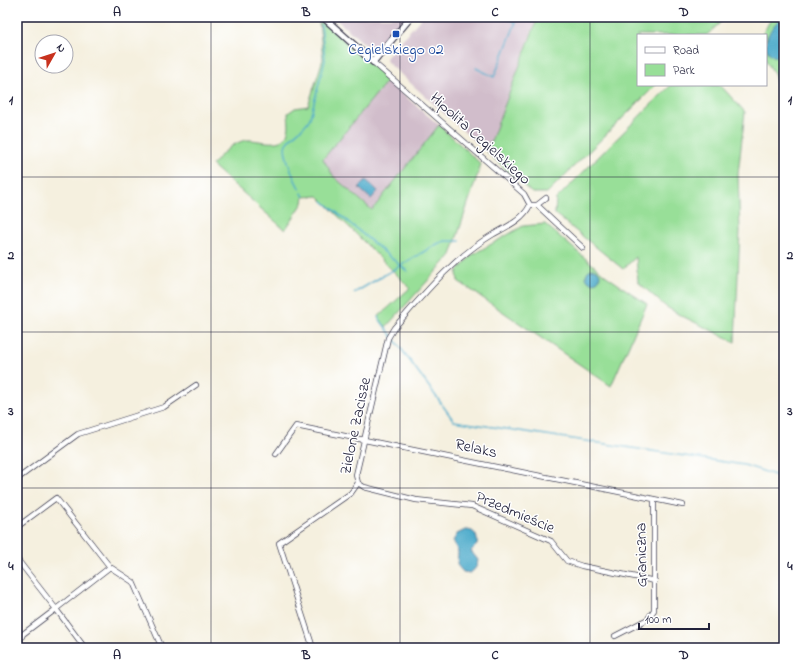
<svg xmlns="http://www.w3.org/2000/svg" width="801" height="665" viewBox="0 0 801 665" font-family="'Indie Flower',sans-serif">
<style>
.industrial{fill:#d1bdcb}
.green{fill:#98df98;stroke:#5d806a}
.water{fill:#4dabcb;stroke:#386683}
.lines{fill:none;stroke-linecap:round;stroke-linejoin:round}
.stream{stroke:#4dabcb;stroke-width:1.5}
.minor-casing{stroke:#424154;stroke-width:6}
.tertiary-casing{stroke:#424154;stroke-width:8}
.minor{stroke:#fff;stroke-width:4.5}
.tertiary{stroke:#fff;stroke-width:5.5}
.grid{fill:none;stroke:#22223b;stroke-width:1;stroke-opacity:0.55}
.transit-dot{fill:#1a4fb4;stroke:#fff;stroke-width:1.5}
.labels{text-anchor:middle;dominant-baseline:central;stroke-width:3;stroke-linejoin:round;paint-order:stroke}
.transit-label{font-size:16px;fill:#164399;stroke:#fff}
.street-label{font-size:16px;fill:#22223b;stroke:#fff}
.neatline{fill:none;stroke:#22223b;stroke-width:1.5}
.grid-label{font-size:13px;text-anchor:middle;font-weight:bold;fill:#22223b}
</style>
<rect width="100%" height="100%" fill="#fff"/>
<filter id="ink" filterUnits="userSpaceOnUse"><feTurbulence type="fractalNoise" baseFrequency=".025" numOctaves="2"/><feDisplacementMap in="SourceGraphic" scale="8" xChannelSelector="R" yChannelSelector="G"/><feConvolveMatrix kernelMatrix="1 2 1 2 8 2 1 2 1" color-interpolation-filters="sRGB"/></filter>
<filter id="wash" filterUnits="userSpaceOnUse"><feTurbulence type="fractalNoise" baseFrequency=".012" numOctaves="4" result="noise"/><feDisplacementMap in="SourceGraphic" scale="16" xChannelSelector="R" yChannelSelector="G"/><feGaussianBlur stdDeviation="0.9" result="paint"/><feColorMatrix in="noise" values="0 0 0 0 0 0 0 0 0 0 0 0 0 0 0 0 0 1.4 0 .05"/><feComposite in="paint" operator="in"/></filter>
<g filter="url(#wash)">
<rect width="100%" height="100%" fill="#f5f0df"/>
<path class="industrial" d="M 333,17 L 406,17 L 385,41 L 378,46 L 368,47 Z
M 422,17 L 537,17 L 487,152 L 387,62 L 386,58 Z
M 387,81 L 439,125 L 372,210 L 334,177 L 323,159 Z"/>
<path class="green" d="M 538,17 L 726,17 L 707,35 L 638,35 L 638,85 L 656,85 L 547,193 L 532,193 L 487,152 Z
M 772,17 L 784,17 L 784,114 L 774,73 L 766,61 L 766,35 L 762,35 Z
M 319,22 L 327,25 L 382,74 L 381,76 L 387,81 L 323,159 L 334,177 L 372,210 L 439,125 L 481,164 L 451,255 L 386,327 L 378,317 L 410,288 L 318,196 L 304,197 L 303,203 L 285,230 L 212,165 C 221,155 232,142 247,140 C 259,139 284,150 288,131 C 290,126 288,118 288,113 L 295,108 L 308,106 L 323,59 Z
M 671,85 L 720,85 L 745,112 L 738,174 L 740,231 L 735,342 L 678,314 L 665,306 L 638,282 L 636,257 L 623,269 L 555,214 L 556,199 Z
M 545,224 L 605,275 L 647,304 L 611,386 L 458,281 L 457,272 L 472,255 L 509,234 L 523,226 Z"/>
<path class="water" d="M 784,17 C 784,30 788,49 776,57 C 756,51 771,23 784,17 Z
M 366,180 L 378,191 L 371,199 L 359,188 Z
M586 276a7 7 0 1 1 14 0a7 7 0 1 1-14 0Z
M 465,530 C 475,529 478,536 477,545 L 471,551 L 478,560 C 477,566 476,569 470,573 L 463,572 L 457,565 L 458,552 L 453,541 L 457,534 Z"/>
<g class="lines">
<path class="stream" d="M 504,17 L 515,22
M 476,68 L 494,77 L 518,17
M 300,189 C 295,182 282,151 286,144 C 292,134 304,130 310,118 L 325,60 L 321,25
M 302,193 L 304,197
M 323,201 L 407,271
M 354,293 L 437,244 L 445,241 L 460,241
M 378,317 L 454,421 L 744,465 L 784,478"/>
</g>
</g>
<g filter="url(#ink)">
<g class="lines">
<defs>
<path id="minor" d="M 530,205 L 537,205 L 583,248
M 537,205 L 546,198
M 276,454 L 296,426 L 683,505
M 17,479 L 78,434 L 164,407 L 196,385
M 358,483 L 364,487 L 416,500 L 472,506 L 551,541 L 567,561 L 582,566 L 655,581
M 17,527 L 56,498 L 110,567
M 17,559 L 56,609 L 110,567 L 133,582 L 162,648
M 615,636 L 648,619 L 654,610 L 654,500
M 17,647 L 23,634 L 56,609 L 85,648
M 313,648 L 279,543 L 351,493 L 358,483 L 356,475 L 388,338 L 394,328 C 424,294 452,259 492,235 C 506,227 523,220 530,205 L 524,194 L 507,179 L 373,62"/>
<path id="tertiary" d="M 323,17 L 373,62 L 411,17
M 365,55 L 381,52"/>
</defs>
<use href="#minor" class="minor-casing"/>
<use href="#tertiary" class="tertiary-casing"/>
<use href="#minor" class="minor"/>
<use href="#tertiary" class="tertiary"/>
</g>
</g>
<path class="grid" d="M 211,17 L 211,648M 400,17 L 400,648M 590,17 L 590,648M 17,177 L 784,177M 17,332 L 784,332M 17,488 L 784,488"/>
<rect class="transit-dot" x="392" y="30" width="8" height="8" rx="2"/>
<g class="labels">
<g class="transit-label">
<text x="396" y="50">Cegielskiego 02</text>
</g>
<g class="street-label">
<text transform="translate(480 139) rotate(42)">Hipolita Cegielskiego</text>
<text transform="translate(356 426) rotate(-78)">Zielone Zacisze</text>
<text transform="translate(476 449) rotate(12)">Relaks</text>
<text transform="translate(515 513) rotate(23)">Przedmieście</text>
<text transform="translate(642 555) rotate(-91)">Graniczna</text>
</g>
</g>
<rect width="801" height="665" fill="none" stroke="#fff" stroke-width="44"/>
<rect x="637" y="34" width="130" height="52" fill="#ffffff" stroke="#a7a7b1"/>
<rect x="645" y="47" width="20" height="6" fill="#ffffff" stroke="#a7a7b1"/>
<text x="673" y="54" font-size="12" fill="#22223b">Road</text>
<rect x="645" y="64" width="20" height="12" fill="#98df98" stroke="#a7a7b1"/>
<text x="673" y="74" font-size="12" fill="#22223b">Park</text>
<g transform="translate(54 54) rotate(51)"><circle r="19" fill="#ffffff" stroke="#a7a7b1"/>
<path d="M0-3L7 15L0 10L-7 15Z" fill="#c8321e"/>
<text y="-6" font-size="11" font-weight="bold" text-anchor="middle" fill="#22223b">N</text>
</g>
<path d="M639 623v6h70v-6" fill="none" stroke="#22223b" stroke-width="2"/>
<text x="645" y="623" font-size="12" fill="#22223b" stroke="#ffffff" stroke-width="3" paint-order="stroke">100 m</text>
<rect x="22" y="22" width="757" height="621" class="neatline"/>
<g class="grid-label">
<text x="117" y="16">A</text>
<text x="306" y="16">B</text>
<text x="495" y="16">C</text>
<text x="684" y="16">D</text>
<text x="11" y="104">1</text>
<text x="790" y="104">1</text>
<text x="11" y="259">2</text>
<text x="790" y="259">2</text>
<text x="11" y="415">3</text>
<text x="790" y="415">3</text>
<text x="11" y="570">4</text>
<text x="790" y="570">4</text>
<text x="117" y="659">A</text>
<text x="306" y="659">B</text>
<text x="495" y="659">C</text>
<text x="684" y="659">D</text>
</g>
</svg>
